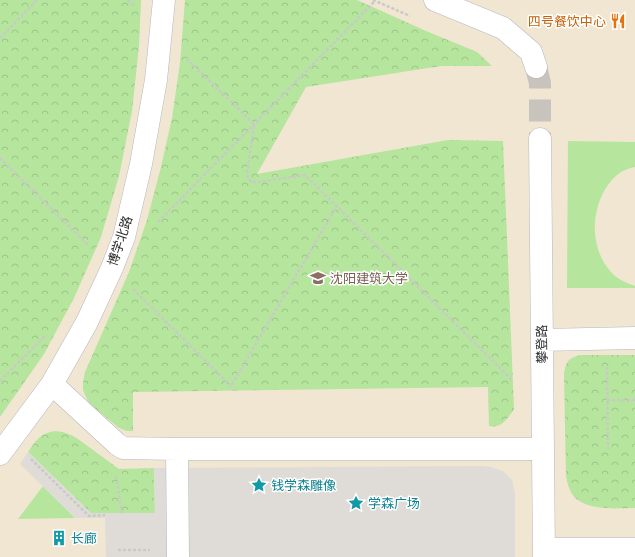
<svg xmlns="http://www.w3.org/2000/svg" width="635" height="557" viewBox="0 0 635 557" font-family="Poppins,'Noto Sans SC',sans-serif">
<style>
.education{fill:#f0e6d1}
.grass{fill:#b6e59e}
.forest{fill:url(#forest-crowns)}
.plaza{fill:#dfdcd8}
.lines{fill:none;stroke-linecap:round;stroke-linejoin:round}
.minor-tunnel{stroke:#c8c4bd;stroke-width:22;stroke-dasharray:22 11;stroke-linecap:butt}
.minor-casing{stroke:#b4b7c1;stroke-width:23}
.path{stroke:#c9c9c9;stroke-width:2.5;stroke-dasharray:3 2;stroke-linecap:butt}
.minor{stroke:#fff;stroke-width:22}
.labels{text-anchor:middle;dominant-baseline:central;stroke-width:3;stroke-linejoin:round;paint-order:stroke}
.food-label{font-size:13px;fill:#c56008;stroke:#fff;text-anchor:end}
.street-label{font-size:13px;fill:#2e2e2e;stroke:#fff}
.education-label{font-size:13px;fill:#785e54;stroke:#fff;text-anchor:start}
.culture-label{font-size:13px;fill:#0d838f;stroke:#fff;text-anchor:start}
</style>
<defs>
<pattern id="forest-crowns" width="20" height="18" patternUnits="userSpaceOnUse"><rect width="20" height="18" fill="#b6e59e"/><path d="M2 6a3 3 0 1 1 6 0M12 15a3 3 0 1 1 6 0" fill="none" stroke="#9dc588"/></pattern>
</defs>
<rect width="100%" height="100%" fill="#efe9e1"/>
<path class="education" d="M 0,0 L 635,0 L 635,557 L 0,557 Z"/>
<path class="grass" d="M 568,141 L 635,142 L 635,167 C 607,171 593,207 595,233 C 596,247 601,261 611,272 C 617,279 626,283 635,286 L 635,288 L 567,288 Z
M 43,486 L 75,518 L 18,519 Z"/>
<path class="forest" d="M 0,0 L 141,0 L 139,46 L 132,111 L 119,176 L 101,237 L 74,298 L 44,354 L 0,417 Z
M 185,0 L 357,0 L 426,31 L 477,52 L 492,66 L 441,66 L 306,87 L 257,174 L 448,140 L 503,141 L 514,409 C 510,415 504,425 496,426 C 494,427 491,426 489,426 L 488,387 L 133,392 L 133,431 L 127,431 L 119,428 L 90,404 L 86,397 L 83,390 L 83,382 L 85,372 L 129,272 L 147,220 L 161,167 L 172,118 L 180,63 Z
M 580,355 L 635,355 L 635,508 C 616,508 585,512 572,494 C 569,489 567,483 566,476 L 564,373 C 567,360 568,359 580,355 Z
M 55,431 L 63,432 L 71,435 L 78,439 L 119,469 L 154,468 L 155,513 L 91,513 L 28,452 C 36,440 41,433 55,431 Z"/>
<path class="plaza" d="M 28,452 L 91,513 L 155,513 L 154,468 L 483,466 L 491,467 L 503,471 L 512,480 L 515,493 L 515,557 L 106,557 L 105,518 L 75,518 L 20,464 Z"/>
<g class="lines">
<path class="minor-tunnel" d="M 536,67 L 540,83 L 540,139"/>
<defs>
<path id="minor" d="M 435,0 L 503,28 L 531,52 L 536,67
M 540,139 L 544,557
M 542,340 L 635,338
M 52,384 L 117,444 L 123,448 L 177,449 L 543,449
M 177,449 L 178,557
M 0,454 L 52,384 L 87,322 L 112,268 L 124,237 L 141,164 L 156,80 L 164,0
M 544,549 L 635,549"/>
</defs>
<use href="#minor" class="minor-casing"/>
<path class="path" d="M 128,0 L 134,6
M 373,0 L 410,16
M 0,38 L 37,0
M 187,59 L 254,124 L 247,175 L 251,182 L 259,182 L 305,175 L 513,381
M 0,158 L 89,246
M 158,222 L 375,1
M 133,289 L 231,386 L 337,206
M 607,367 L 608,449
M 0,381 L 45,336
M 607,400 L 635,400
M 31,459 L 89,516 L 105,515
M 116,476 L 122,513
M 118,550 L 150,550"/>
<use href="#minor" class="minor"/>
</g>
<defs>
<symbol id="restaurant-bare" viewBox="-9 -9 18 18"><path d="M-5-6h1v4h1v-4h1v4h1v-4h1v5L-1.5 .5V6h-2V.5L-5-1ZM5-6V6H3V1.5H1.5Q1.5-4 5-6Z" fill="#e8710a" stroke="#fff" stroke-width="2.5" paint-order="stroke"/></symbol>
<symbol id="university-bare" viewBox="-9 -9 18 18"><path d="M0-5L7-2L0 1L-7-2ZM-4 1L0 2.5L4 1V4Q0 6-4 4Z" fill="#8d6e63" stroke="#fff" stroke-width="2.5" paint-order="stroke"/></symbol>
<symbol id="sight-bare" viewBox="-9 -9 18 18"><path d="M0-6L1.8-2.2L6-1.7L2.9 1.2L3.7 5.4L0 3.3L-3.7 5.4L-2.9 1.2L-6-1.7L-1.8-2.2Z" fill="#0f9aa8" stroke="#fff" stroke-width="2.5" paint-order="stroke"/></symbol>
<symbol id="building-bare" viewBox="-9 -9 18 18"><path d="M-4-6H4V6H1V3H-1V6H-4ZM-2.5-4.3h1.7v1.8h-1.7ZM.8-4.3h1.7v1.8H.8ZM-2.5-1h1.7V.8h-1.7ZM.8-1h1.7V.8H.8Z" fill="#0f9aa8" stroke="#fff" stroke-width="2.5" paint-order="stroke"/></symbol>
</defs>
<g fill-rule="evenodd">
<use href="#restaurant-bare" x="607" y="10" width="22" height="22"/>
<use href="#university-bare" x="307" y="267" width="22" height="22"/>
<use href="#sight-bare" x="248" y="474" width="22" height="22"/>
<use href="#sight-bare" x="345" y="492" width="22" height="22"/>
<use href="#building-bare" x="48" y="527" width="22" height="22"/>
</g>
<g class="labels">
<g class="food-label">
<text x="606" y="21">四号餐饮中心</text>
</g>
<g class="street-label">
<text transform="translate(120 241) rotate(-72)">博学北路</text>
<text transform="translate(542 344) rotate(-91)">攀登路</text>
</g>
<g class="education-label">
<text x="330" y="278">沈阳建筑大学</text>
</g>
<g class="culture-label">
<text x="271" y="485">钱学森雕像</text>
<text x="368" y="503">学森广场</text>
<text x="71" y="538">长廊</text>
</g>
</g>
</svg>
